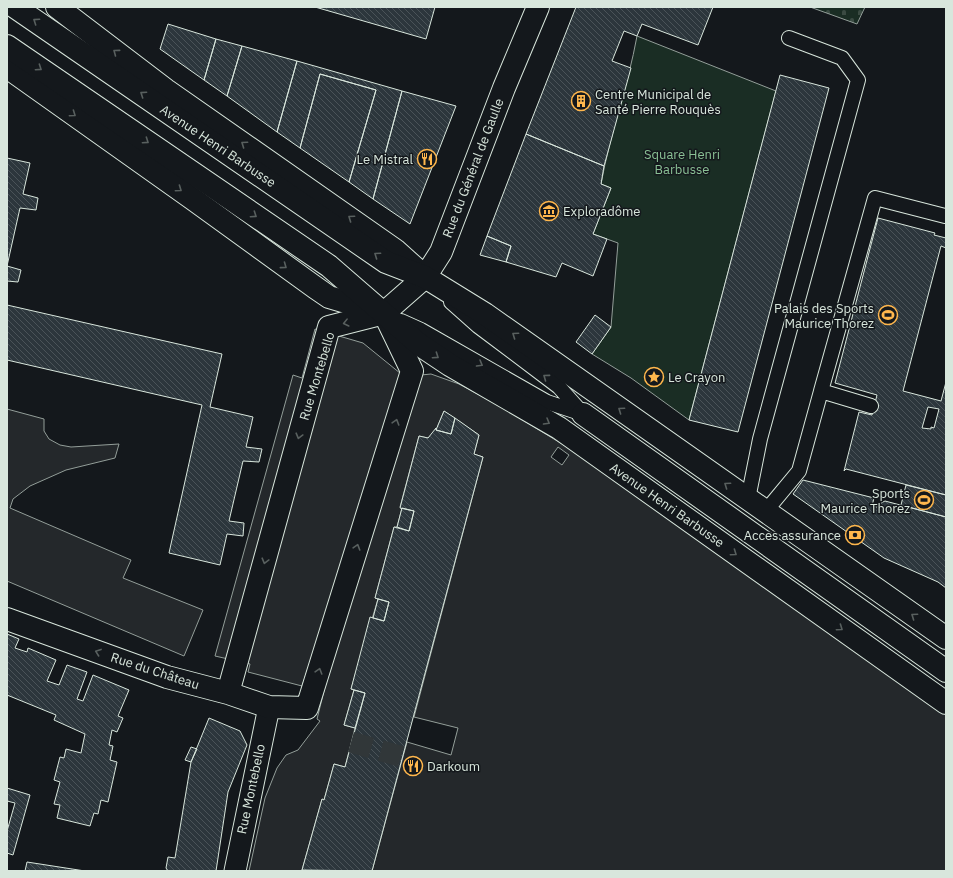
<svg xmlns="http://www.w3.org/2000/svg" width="953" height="878" viewBox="0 0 953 878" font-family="'IBM Plex Sans',sans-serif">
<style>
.green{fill:#1a2d24;stroke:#939e99}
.cemetery{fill:url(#cemetery-stones);stroke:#939e99}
.parking{fill:#24282b;stroke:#939e99;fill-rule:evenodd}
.building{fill:url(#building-back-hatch);stroke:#d8e6dc;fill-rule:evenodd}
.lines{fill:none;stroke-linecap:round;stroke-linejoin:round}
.pedestrian-tunnel{stroke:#313739;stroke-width:21;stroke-dasharray:21 10;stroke-linecap:butt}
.service-casing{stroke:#d8e6dc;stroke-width:16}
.pedestrian-casing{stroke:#d8e6dc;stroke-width:23}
.minor-casing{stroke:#d8e6dc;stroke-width:24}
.secondary-casing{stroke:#d8e6dc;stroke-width:24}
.service{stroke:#14181c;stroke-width:14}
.pedestrian{stroke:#14181c;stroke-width:21}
.minor{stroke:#14181c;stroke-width:22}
.secondary{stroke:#14181c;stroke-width:22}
.oneway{stroke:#59605f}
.labels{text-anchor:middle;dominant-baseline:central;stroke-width:3;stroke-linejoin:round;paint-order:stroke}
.poi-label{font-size:13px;fill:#d8e6dc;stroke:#14181c;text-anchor:start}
.street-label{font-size:13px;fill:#d8e6dc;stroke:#14181c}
.park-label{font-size:13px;fill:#8ac095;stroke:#14181c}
</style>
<defs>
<pattern id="cemetery-stones" width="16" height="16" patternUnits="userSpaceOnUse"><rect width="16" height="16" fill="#1a2d24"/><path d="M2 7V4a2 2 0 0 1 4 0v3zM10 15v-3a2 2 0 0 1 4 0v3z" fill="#3b4b43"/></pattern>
<pattern id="building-back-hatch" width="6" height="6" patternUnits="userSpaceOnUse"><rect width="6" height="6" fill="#2c363c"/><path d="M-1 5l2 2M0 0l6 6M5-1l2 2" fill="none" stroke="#4a5358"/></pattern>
</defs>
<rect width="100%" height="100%" fill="#14181c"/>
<path class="green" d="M 637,36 L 776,91 L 689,420 L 631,378 L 592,354 L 611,327 L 618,243 L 593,234 L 611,188 L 601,184 C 610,134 628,86 637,36 Z"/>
<path class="cemetery" d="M 810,7 L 865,7 L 857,24 Z"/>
<path class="parking" d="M 315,329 L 363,343 L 411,382 L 421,375 L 431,374 L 459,384 L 498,405 L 572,450 L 946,712 L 946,871 L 372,871 L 407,742 L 451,755 L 458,728 L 414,717 L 483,457 L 474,454 L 479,435 L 444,411 L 436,430 L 428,438 L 419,436 L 400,507 L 402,508 L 397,527 L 394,527 L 375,598 L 378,599 L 351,689 L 354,690 L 344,725 L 355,728 L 345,767 L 334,764 L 324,800 L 322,799 L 302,870 L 304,871 L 249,871 L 265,798 L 277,768 L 286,755 L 298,750 L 320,721 L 317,719 L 329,671 L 309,665 L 302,686 L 248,672 L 250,664 L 215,656 L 293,375 L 302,378 ZM 558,447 L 569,455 L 562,465 L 551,457 Z
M 7,409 L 44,419 L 44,431 L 49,439 L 60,445 L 71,447 L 119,444 L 115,458 L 66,470 L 30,486 L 13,499 L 10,508 L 131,560 L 123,578 L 203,610 L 184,656 L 7,581 Z"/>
<path class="building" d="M 315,7 L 435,7 L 426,39 Z
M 576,7 L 713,7 L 698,45 L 642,24 L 637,36 L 624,31 L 612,61 L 631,68 L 604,166 L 526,134 Z
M 168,24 L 216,39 L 204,80 L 160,49 Z
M 216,39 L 242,46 L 227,96 L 204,80 Z
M 242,46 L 297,61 L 277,132 L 227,96 Z
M 297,61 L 402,91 L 373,199 L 349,182 L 376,90 L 320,74 L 300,148 L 277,132 Z
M 320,74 L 376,90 L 349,182 L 300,148 Z
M 780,75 L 829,88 L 738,432 L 689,420 Z
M 402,91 L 456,106 L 410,224 L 373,199 Z
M 526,134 L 604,166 L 601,184 L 611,188 L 593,234 L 607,239 L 593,276 L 562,263 L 556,277 L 506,262 L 511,246 L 487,236 Z
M 7,158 L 30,163 L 23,194 L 38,198 L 36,210 L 20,208 L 7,266 L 21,270 L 18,282 L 7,281 Z
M 878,218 L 935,233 L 934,235 L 946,238 L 946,248 L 941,246 L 903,391 L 941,401 L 946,382 L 946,495 L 846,469 L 844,471 L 859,412 L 872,415 L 877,395 L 835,383 ZM 928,407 L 939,409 L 934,428 L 931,427 L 931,429 L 922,428 Z
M 487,236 L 511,246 L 506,262 L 480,255 Z
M 7,305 L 222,354 L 210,407 L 253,417 L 246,447 L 262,449 L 259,462 L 243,461 L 229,521 L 244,523 L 243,536 L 227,534 L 220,565 L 169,553 L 202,405 L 7,360 Z
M 595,315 L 611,327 L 592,354 L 576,342 Z
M 444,411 L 455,418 L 451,434 L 436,430 Z
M 455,418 L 479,435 L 474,454 L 483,457 L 372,871 L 302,870 L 322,799 L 324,800 L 334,764 L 345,767 L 365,693 L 351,689 L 370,617 L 384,621 L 389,602 L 375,598 L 394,527 L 409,531 L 414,511 L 400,508 L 419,436 L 428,438 L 436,428 L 436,430 L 451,434 Z
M 803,480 L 874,498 L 872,506 L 877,507 L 879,504 L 885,501 L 946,517 L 946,588 L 938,582 L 884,558 L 793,494 Z
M 906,485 L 946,495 L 946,517 L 901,505 Z
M 402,508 L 414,511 L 409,531 L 397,527 Z
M 378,599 L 389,602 L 384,621 L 373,618 Z
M 7,634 L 19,639 L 15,648 L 27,652 L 28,648 L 56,660 L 47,681 L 59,685 L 67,665 L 87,672 L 77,699 L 83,701 L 93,675 L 129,690 L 118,716 L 123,718 L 117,732 L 112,730 L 109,745 L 113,746 L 110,760 L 117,762 L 108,802 L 101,800 L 98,814 L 94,813 L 90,826 L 57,818 L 60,805 L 54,804 L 60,782 L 54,780 L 60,757 L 64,758 L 66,749 L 81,753 L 85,734 L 54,720 L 56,715 L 7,695 Z
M 354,690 L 365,693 L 355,728 L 344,725 Z
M 209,718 L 240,731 L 247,745 L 228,792 L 216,871 L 168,871 L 166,868 L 168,857 L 175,858 L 191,762 Z
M 191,747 L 197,749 L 191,762 L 185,760 Z
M 7,788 L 30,795 L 13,855 L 7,853 L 7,831 L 15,803 L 7,801 Z
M 27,862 L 85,871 L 25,871 Z"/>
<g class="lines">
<path class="pedestrian-tunnel" d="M 351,742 L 403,757"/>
<defs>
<path id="service" d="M 451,302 L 478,326 L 559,387 L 583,414
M 401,321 L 421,330 L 547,402 L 583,414
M 821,391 L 875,198 L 945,216
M 748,499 L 760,439 L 858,80 L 842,58 L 789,38
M 765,512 L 799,471 L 821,391 L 871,406"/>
<path id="pedestrian" d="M 235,871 L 269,707"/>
<path id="minor" d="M 57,7 L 166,90 L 395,250 L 424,276
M 7,67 L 193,199 L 316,288 L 329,297 L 383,313
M 583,414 L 946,671
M 7,619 L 167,677 L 228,693 L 269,707 L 307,708 L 412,371 L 384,313
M 228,693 L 329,327 L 384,313 L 425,277 L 441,252 L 504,88 L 538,7"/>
<path id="secondary" d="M 15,7 L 386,262 L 425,277 L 485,314 L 946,638
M 7,46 L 329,266 L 420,345 L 450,365 L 559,428 L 946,703"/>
</defs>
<use href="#service" class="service-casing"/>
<use href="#pedestrian" class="pedestrian-casing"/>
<use href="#minor" class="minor-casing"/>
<use href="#secondary" class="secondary-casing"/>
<use href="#service" class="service"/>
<use href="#pedestrian" class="pedestrian"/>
<use href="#minor" class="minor"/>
<use href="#secondary" class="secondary"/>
</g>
<defs><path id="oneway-chevron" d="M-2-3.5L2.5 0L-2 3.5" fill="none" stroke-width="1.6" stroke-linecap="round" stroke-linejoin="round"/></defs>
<g class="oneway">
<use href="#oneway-chevron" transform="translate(36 21) rotate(-146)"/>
<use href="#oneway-chevron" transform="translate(116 52) rotate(-143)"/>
<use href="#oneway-chevron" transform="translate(39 68) rotate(34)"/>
<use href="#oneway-chevron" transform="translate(143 94) rotate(-146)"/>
<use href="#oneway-chevron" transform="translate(73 114) rotate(35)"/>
<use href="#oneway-chevron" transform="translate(146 141) rotate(34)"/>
<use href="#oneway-chevron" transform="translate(244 144) rotate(-145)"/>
<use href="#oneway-chevron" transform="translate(179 189) rotate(35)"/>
<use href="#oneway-chevron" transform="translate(254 215) rotate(34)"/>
<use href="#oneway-chevron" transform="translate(351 218) rotate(-145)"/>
<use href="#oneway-chevron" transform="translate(377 255) rotate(-145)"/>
<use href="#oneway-chevron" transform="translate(284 266) rotate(36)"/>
<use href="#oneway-chevron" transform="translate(346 323) rotate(166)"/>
<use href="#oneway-chevron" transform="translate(515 335) rotate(-145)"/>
<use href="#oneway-chevron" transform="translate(436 356) rotate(34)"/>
<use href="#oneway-chevron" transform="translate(480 364) rotate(30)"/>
<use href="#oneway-chevron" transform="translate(546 377) rotate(-144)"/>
<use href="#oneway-chevron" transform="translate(621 410) rotate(-145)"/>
<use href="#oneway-chevron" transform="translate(396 422) rotate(-73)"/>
<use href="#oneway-chevron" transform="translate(547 422) rotate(30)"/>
<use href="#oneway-chevron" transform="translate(299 436) rotate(105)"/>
<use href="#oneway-chevron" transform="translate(727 485) rotate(-145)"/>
<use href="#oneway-chevron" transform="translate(357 547) rotate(-73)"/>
<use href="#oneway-chevron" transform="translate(734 553) rotate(35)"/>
<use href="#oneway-chevron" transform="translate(265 561) rotate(105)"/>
<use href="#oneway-chevron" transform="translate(914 616) rotate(-145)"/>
<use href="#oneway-chevron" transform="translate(840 628) rotate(35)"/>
<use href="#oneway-chevron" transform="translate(98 652) rotate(-160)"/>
<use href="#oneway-chevron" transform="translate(319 671) rotate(-73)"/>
</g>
<defs>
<symbol id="building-ring" viewBox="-11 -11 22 22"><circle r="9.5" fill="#14181c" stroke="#ffb74d" stroke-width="1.5"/><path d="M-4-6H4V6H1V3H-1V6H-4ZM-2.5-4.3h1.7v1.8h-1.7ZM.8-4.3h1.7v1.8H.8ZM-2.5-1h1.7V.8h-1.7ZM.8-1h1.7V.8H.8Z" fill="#ffb74d"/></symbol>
<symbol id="restaurant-ring" viewBox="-11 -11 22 22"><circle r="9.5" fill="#14181c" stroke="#ffb74d" stroke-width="1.5"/><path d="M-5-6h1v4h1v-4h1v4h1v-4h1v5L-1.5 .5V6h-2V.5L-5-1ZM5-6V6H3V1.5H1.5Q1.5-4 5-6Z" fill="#ffb74d"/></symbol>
<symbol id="museum-ring" viewBox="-11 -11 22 22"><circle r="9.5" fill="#14181c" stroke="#ffb74d" stroke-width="1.5"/><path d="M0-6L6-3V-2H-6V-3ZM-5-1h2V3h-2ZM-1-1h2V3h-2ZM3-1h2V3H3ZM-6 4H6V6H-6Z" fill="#ffb74d"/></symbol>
<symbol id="stadium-ring" viewBox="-11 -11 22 22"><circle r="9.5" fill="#14181c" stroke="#ffb74d" stroke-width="1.5"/><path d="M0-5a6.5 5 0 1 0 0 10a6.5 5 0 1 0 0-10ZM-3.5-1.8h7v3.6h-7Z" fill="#ffb74d"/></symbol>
<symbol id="sight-ring" viewBox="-11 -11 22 22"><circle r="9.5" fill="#14181c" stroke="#ffb74d" stroke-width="1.5"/><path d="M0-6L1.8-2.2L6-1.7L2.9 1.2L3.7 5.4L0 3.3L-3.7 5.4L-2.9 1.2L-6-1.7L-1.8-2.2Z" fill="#ffb74d"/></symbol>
<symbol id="bank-ring" viewBox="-11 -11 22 22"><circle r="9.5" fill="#14181c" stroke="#ffb74d" stroke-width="1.5"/><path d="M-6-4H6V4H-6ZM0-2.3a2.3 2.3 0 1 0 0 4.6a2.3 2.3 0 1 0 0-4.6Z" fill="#ffb74d"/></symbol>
</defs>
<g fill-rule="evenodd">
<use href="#building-ring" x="570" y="90" width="22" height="22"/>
<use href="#restaurant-ring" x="416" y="148" width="22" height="22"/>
<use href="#museum-ring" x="538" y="200" width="22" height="22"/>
<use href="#stadium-ring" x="877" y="304" width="22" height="22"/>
<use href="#sight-ring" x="643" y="366" width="22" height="22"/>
<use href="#stadium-ring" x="913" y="489" width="22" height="22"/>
<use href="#bank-ring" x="844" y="524" width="22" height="22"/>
<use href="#restaurant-ring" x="402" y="755" width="22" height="22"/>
</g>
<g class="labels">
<g class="poi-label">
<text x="595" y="94">Centre Municipal de<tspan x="595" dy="15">Santé Pierre Rouquès</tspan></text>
<text x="413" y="159" text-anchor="end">Le Mistral</text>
<text x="563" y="211">Exploradôme</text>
<text x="874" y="308" text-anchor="end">Palais des Sports<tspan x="874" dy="15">Maurice Thorez</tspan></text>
<text x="668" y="377">Le Crayon</text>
<text x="910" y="493" text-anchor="end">Sports<tspan x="910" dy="15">Maurice Thorez</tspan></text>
<text x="841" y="535" text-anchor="end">Acces assurance</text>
<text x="427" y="766">Darkoum</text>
</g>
<g class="street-label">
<text transform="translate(218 146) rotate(34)">Avenue Henri Barbusse</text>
<text transform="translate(473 168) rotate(-69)">Rue du Général de Gaulle</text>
<text transform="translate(317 376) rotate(-73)">Rue Montebello</text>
<text transform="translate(667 505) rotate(35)">Avenue Henri Barbusse</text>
<text transform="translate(155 671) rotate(18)">Rue du Château</text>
<text transform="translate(251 789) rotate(-78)">Rue Montebello</text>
</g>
<g class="park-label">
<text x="682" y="154">Square Henri<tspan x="682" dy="15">Barbusse</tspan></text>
</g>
</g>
<rect width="953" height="878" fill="none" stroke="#d8e6dc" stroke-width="16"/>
</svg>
